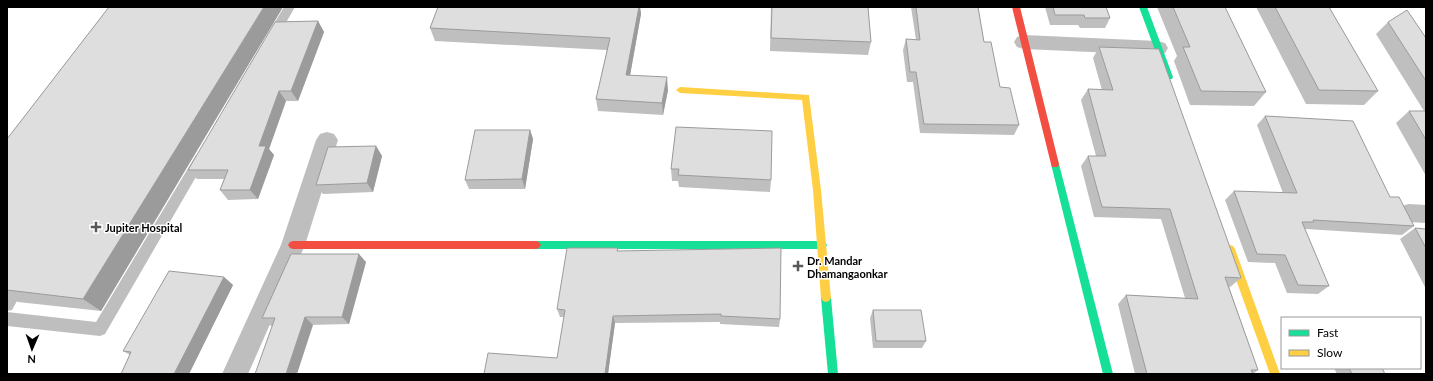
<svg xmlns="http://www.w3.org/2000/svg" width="1433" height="381" viewBox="0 0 1433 381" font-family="Lato,sans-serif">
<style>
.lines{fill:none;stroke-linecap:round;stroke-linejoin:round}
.lane{fill:#bebebe;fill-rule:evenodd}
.street{fill:#bebebe;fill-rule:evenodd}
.fast{fill:#16e098;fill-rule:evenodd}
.slow{fill:#ffcf43;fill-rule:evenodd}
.jam{fill:#f24e42;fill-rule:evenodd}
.wall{fill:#bfbfbf}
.shaded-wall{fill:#9b9b9b}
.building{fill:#dedede;stroke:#9b9b9b}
.poi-dot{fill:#595959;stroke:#fff;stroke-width:1.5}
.labels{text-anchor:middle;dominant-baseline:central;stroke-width:3;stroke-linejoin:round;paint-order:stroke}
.poi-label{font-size:11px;font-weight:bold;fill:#000;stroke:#fff;text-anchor:start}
</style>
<rect width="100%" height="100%" fill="#fff"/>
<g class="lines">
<path class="lane" d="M 284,7 L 295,7 L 276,40 L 268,40 L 266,37 Z
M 200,154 L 204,155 L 206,159 L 204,163 L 105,334 L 100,336 L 7,326 L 7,312 L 96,322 L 196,155 Z
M 10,295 L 15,296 L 17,301 L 12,310 L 7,311 L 7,296 Z"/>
<path class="street" d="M 1024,35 L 1158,41 L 1165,43 L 1168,48 L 1165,53 L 1158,55 L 1024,49 L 1017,47 L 1014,42 L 1017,37 Z
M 327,132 L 334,134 L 338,140 L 305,245 L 248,374 L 222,374 L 281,245 L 316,140 L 320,134 Z
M 1409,204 L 1426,205 L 1426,223 L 1409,222 L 1401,220 L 1398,213 L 1401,206 Z"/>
<path class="fast" d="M 1139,7 L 1147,7 L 1173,77 L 1172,79 L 1166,79 L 1165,77 Z
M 1055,160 L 1058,161 L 1059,164 L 1113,374 L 1103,374 L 1051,164 L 1052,161 Z
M 536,241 L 822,241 L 825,242 L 827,245 L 825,248 L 822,249 L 536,249 L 533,248 L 531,245 L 533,242 Z
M 826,294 L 829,295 L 831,298 L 838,374 L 828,374 L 821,298 L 823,295 Z"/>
<path class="slow" d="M 680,87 L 809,95 L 821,190 L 831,298 L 829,301 L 826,302 L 823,301 L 821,298 L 813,190 L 802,100 L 680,93 L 676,90 Z
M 1230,245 L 1233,246 L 1235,249 L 1280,374 L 1270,374 L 1225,249 L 1227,246 Z"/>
<path class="jam" d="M 1012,7 L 1020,7 L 1059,164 L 1058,167 L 1052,167 L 1051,164 Z
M 293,241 L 536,241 L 539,242 L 541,245 L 539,248 L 536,249 L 293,249 L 290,248 L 288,245 L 290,242 Z"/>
</g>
<path class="wall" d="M 109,7 L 283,7 L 101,311 L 18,302 L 7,295 L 7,139 Z
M 438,7 L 640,7 L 641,14 L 630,75 L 668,90 L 663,115 L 598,111 L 596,99 L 607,50 L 435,41 L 430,28 Z
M 771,7 L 868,7 L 871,42 L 868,55 L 770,51 Z
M 911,7 L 978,7 L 984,42 L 1000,87 L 1019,125 L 1014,135 L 920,133 L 913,82 L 907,82 L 903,50 L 906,39 L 916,40 Z
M 1045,7 L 1106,7 L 1110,18 L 1105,28 L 1080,28 L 1078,25 L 1050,25 Z
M 1157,7 L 1225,7 L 1266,92 L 1254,106 L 1190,105 L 1174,61 L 1177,56 Z
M 1256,7 L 1329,7 L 1378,91 L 1364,105 L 1306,104 Z
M 318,21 L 324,32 L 298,101 L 286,101 L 269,149 L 274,155 L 258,199 L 228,200 L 220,190 L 224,179 L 197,179 L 188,170 Z
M 1388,22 L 1426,38 L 1426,176 L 1396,123 L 1409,111 L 1424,111 L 1376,34 Z
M 1099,47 L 1241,278 L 1230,287 L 1229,287 L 1258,370 L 1253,374 L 1135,374 L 1118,304 L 1126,295 L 1185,298 L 1161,219 L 1094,217 L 1081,166 L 1088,156 L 1096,156 L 1081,100 L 1088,89 L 1102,90 L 1093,58 Z
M 1265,116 L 1390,197 L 1414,226 L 1402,235 L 1306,229 L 1305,230 L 1329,286 L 1318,294 L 1287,293 L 1275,263 L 1248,262 L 1225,200 L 1234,191 L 1283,193 L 1257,125 Z
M 676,127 L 771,180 L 770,192 L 679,187 L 678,181 L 672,181 L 671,169 Z
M 530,130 L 533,139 L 525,189 L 469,189 L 465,180 Z
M 376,146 L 382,156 L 373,192 L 323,194 L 316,185 Z
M 1415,228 L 1426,229 L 1426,289 L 1400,239 Z
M 618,248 L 618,251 L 780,319 L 779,327 L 720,324 L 720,322 L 615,323 L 608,374 L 484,374 L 557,358 L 564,317 L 560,317 L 557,309 Z
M 366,262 L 349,324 L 271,326 L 262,318 Z
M 224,277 L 233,285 L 189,374 L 121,374 L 130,355 L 123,351 Z
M 873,310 L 926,341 L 922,348 L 873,348 L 870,318 Z
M 1334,368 L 1382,368 L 1385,374 L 1337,374 Z"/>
<path class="shaded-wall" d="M 264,7 L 283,7 L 101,311 L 83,299 Z
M 639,7 L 640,7 L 641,14 L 628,87 L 626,75 Z
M 318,21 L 324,32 L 298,101 L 291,91 Z
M 667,77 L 668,90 L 663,115 L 662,103 Z
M 279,91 L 286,101 L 269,149 L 274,155 L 258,199 L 250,190 L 259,146 Z
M 530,130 L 533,139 L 525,189 L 522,179 Z
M 376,146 L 382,156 L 373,192 L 367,183 Z
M 359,254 L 366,262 L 349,324 L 342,317 Z
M 224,277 L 233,285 L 189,374 L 174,374 Z
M 613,316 L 615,323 L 608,374 L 605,374 Z
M 305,317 L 313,325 L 297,374 L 286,374 Z"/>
<path class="building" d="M 109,7 L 264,7 L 83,299 L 7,290 L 7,139 Z
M 438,7 L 639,7 L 626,75 L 667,77 L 662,103 L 596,99 L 610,38 L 430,28 Z
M 772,7 L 868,7 L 871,42 L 771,38 Z
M 916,7 L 978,7 L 984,42 L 991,42 L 1000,87 L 1010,88 L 1019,125 L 924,124 L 916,72 L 910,72 L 906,39 L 920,40 Z
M 1053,7 L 1106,7 L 1110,18 L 1085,18 L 1084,15 L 1055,15 Z
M 1173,7 L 1225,7 L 1266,92 L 1201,91 L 1183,47 L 1190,47 Z
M 1275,7 L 1329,7 L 1378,91 L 1319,90 Z
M 1407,10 L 1426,38 L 1426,81 L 1388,22 Z
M 318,21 L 291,91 L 279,91 L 259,146 L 266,146 L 250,190 L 220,190 L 228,170 L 188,170 L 275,22 Z
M 1099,47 L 1159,49 L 1241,278 L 1225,277 L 1258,370 L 1251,370 L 1253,374 L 1147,374 L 1126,295 L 1198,299 L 1170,209 L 1102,207 L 1088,156 L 1106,156 L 1088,89 L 1113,90 Z
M 1409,111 L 1426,111 L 1426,140 Z
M 1265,116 L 1353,121 L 1390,197 L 1399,197 L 1414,226 L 1313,220 L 1314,222 L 1302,222 L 1329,286 L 1298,285 L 1285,255 L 1257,254 L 1234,191 L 1297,193 Z
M 676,127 L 772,131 L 771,180 L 678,175 L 679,169 L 671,169 Z
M 475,130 L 530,130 L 522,179 L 465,180 Z
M 376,146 L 367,183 L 316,185 L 328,147 Z
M 1415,228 L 1426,229 L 1426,248 Z
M 567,248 L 618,248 L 617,251 L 781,248 L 780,319 L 721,316 L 721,314 L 613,316 L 605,374 L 484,374 L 488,353 L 557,358 L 565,310 L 557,309 Z
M 291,254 L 359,254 L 342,317 L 305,317 L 286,374 L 255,374 L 275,318 L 262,318 Z
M 169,271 L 224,277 L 174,374 L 121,374 L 131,352 L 123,351 Z
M 873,310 L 921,310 L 926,341 L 876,341 Z
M 1349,368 L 1382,368 L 1385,374 L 1352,374 Z"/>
<g class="poi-dot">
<path d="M94 221h4v4h4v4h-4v4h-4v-4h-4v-4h4z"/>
<path d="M796 260h4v4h4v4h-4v4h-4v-4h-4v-4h4z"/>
</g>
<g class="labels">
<g class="poi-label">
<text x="105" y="227">Jupiter Hospital</text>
<text x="807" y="260">Dr. Mandar<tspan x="807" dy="13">Dhamangaonkar</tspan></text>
</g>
</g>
<rect width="1433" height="381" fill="none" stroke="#000000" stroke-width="16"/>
<rect x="1281" y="317" width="140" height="52" fill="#ffffff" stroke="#999999"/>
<rect x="1289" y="330" width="20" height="6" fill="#16e098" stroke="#999999"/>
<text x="1317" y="337" font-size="12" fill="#000000">Fast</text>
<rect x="1289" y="350" width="20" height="6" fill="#ffcf43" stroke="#999999"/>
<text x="1317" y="357" font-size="12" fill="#000000">Slow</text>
<g transform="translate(32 349) rotate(182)" stroke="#ffffff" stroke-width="3" paint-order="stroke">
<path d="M0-3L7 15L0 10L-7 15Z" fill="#000000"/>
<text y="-6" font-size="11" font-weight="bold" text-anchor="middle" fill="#000000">N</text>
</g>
</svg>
